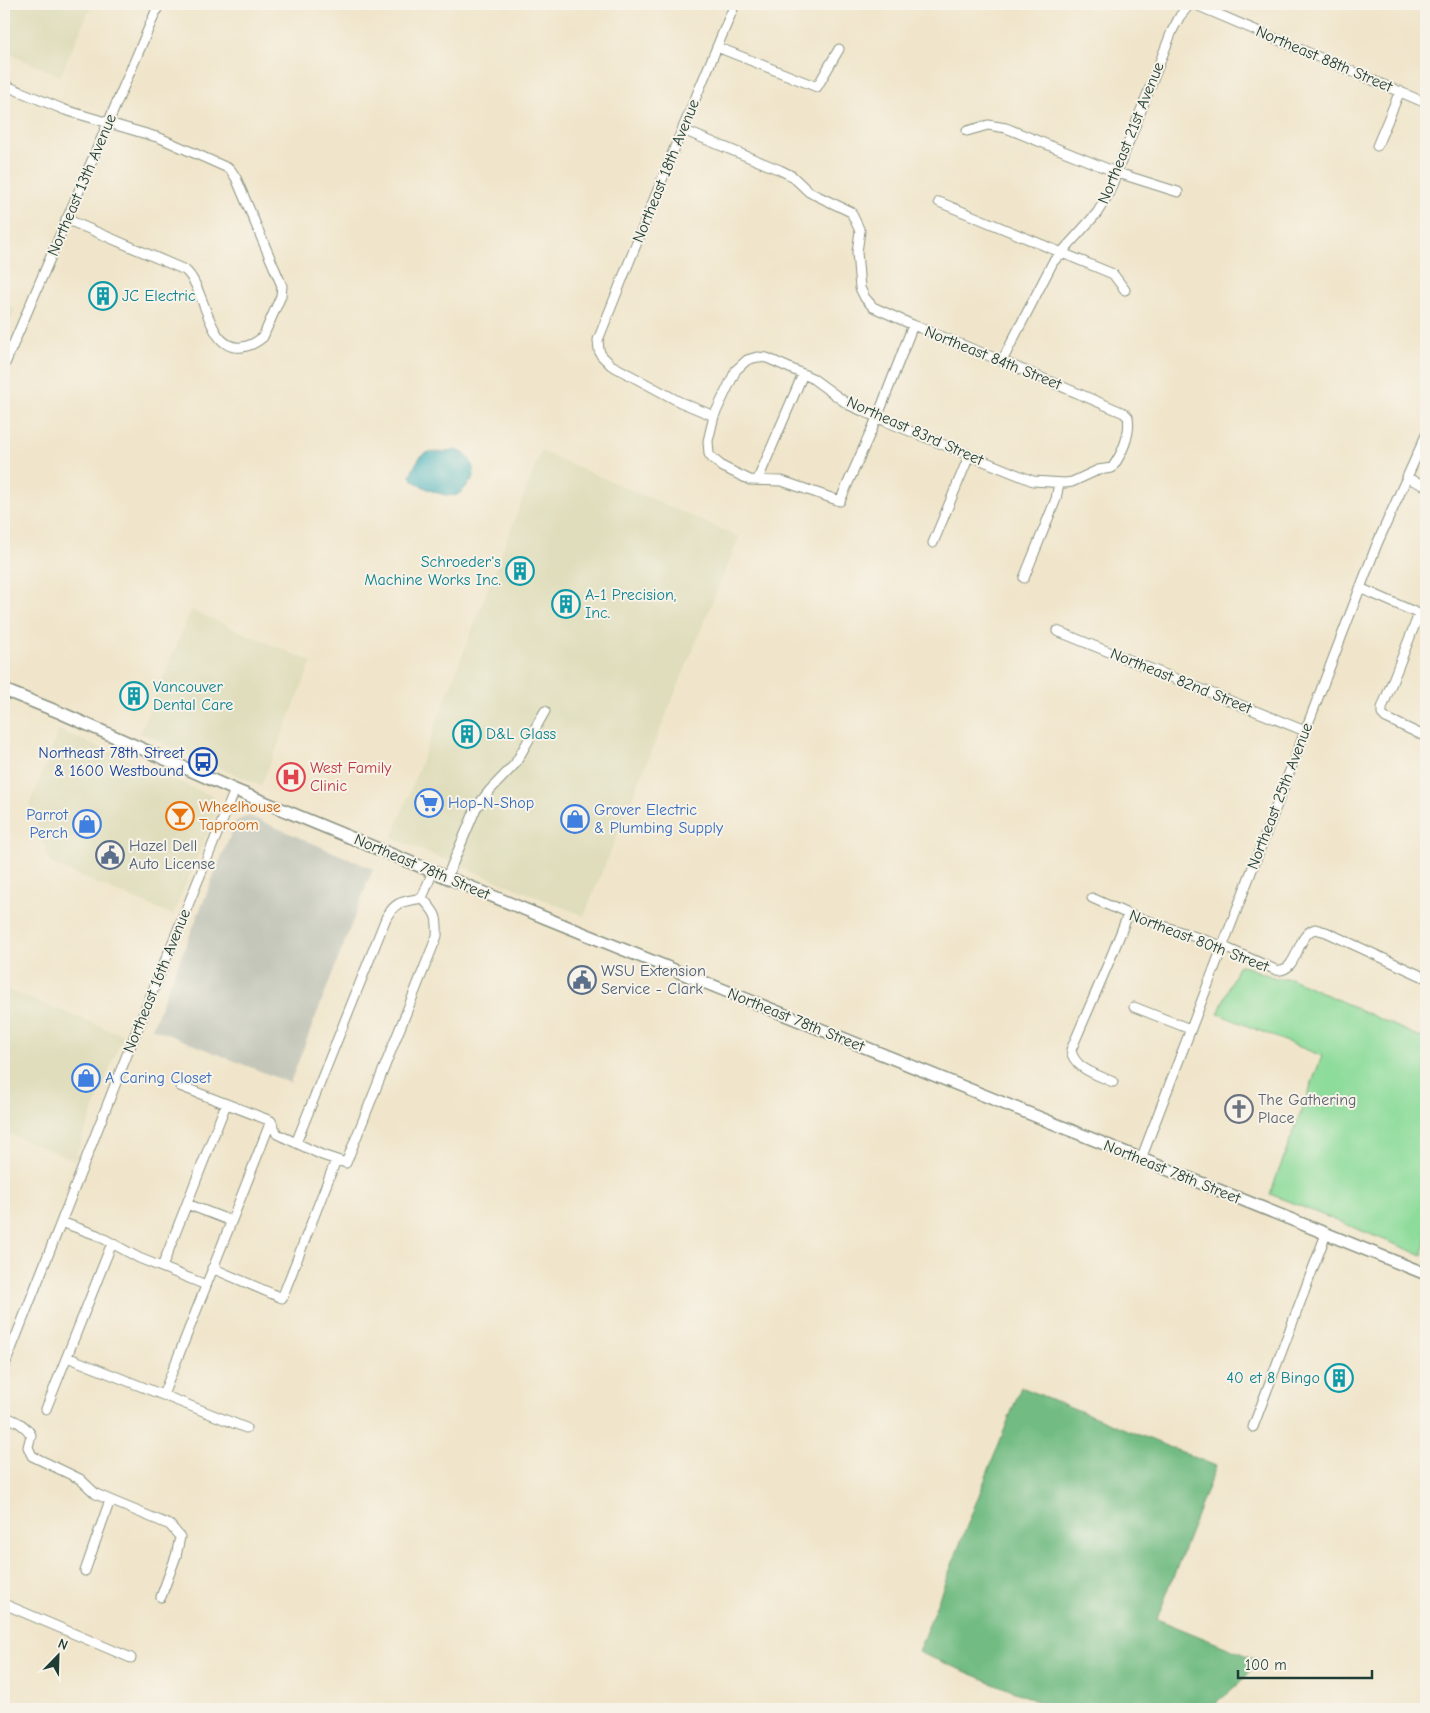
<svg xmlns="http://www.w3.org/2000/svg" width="1430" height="1713" viewBox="0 0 1430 1713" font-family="'Comic Neue',sans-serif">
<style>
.built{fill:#dfddbb}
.industrial{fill:#c3c6b9}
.green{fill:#8edc9b;stroke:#568c68}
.forest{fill:#72bc83;stroke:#487c5c}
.water{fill:#3eaeb9;stroke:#2e7676}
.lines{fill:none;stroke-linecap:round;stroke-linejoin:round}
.minor-casing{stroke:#88917f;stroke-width:11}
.major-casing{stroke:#88917f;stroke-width:14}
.minor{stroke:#fff;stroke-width:9}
.major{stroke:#fff;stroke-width:11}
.labels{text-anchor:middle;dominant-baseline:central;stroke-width:4;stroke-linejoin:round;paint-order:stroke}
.street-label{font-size:16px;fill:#1f3d34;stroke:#f7f3e8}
.culture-label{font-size:16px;fill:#0d838f;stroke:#f7f3e8;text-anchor:start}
.transit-label{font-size:16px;fill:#164399;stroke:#f7f3e8;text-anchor:end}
.health-label{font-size:16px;fill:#be3a42;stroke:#f7f3e8;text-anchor:start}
.shop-label{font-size:16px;fill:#366cbe;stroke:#f7f3e8;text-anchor:start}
.food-label{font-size:16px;fill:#c56008;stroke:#f7f3e8;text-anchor:start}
.service-label{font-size:16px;fill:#4e5e75;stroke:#f7f3e8;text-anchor:start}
.worship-label{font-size:16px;fill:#5b616d;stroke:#f7f3e8;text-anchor:start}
</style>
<rect width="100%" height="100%" fill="#f7f3e8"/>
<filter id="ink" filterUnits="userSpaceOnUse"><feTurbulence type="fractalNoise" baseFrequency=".02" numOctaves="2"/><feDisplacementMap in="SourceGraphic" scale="10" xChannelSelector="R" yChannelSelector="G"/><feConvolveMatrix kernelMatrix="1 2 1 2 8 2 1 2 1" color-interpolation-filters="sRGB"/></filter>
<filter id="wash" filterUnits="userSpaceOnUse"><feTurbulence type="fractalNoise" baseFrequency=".0096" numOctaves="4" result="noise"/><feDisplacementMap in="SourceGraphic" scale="20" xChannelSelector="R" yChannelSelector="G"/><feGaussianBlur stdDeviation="1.12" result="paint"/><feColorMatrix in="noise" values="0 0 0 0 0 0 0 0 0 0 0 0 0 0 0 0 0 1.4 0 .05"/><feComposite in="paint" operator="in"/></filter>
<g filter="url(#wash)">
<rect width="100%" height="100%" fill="#f0e5ca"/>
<path class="built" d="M 4,4 L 92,5 L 60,76 L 4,52 Z
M 4,304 L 15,309 L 4,336 Z
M 541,451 L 739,537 L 584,916 L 392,838 Z
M 191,610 L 312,662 L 261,786 L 140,733 Z
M 59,730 L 210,795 L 215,799 L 217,804 L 217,810 L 173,915 L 51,864 L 30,803 Z
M 4,988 L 123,1035 L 74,1160 L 4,1132 Z"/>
<path class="industrial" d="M 249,816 L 373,869 L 290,1083 L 152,1028 L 236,821 Z"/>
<path class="green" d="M 1241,965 L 1276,978 L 1290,978 L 1426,1040 L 1426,1243 L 1422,1255 L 1270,1194 L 1322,1056 L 1218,1014 L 1238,966 Z"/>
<path class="forest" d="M 1021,1387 L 1216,1466 L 1157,1619 L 1262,1662 L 1210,1709 L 1056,1709 L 918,1652 Z"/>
<path class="water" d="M 454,450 C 468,451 474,464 474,477 C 469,483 464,491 457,495 C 447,499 413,485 410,476 C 413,469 417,460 422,455 C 428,449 444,455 454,450 Z"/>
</g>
<g filter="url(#ink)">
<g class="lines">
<defs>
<path id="minor" d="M 1194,4 L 1426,103
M 717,47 L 817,87 L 839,49
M 4,85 L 65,110 L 160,138 L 230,169 L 236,178 L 282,286 L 281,296 L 263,337 C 257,342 250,346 242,347 C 207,352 206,287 185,270 L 66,219
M 683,130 L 780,170 L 792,176 L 809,192 L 851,212 L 860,231 L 857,252 L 860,288 L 865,298 L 873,307 L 913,325 L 1002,361 L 1124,413 L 1128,417 C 1131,434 1122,454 1112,468 L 1098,470 L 1072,482 L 1065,483 L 1033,481 L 885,421 L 849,405 L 812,378 L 767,358 L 757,357 L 747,360 L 736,370 L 714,416 L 708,441 L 709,454 L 712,458 L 723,467 L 750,480 L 782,481 L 840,501 L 877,418 L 913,325
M 967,131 L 988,125 L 1006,128 L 1118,173 L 1178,192
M 1377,146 L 1400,91
M 939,202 L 1113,274 L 1125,290
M 1002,361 L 1053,262 L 1097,213 L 1108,195 L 1172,31 L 1180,16 L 1190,4
M 4,366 L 159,4
M 714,416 L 680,402 L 611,365 L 601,355 L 599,350 L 598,340 L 675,147 L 735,4
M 1407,478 L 1426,486
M 758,479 L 803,374
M 933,543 L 969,456
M 1024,578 L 1056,499 L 1059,483
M 1360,588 L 1426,617
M 1419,614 L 1382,708 L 1382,714 L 1386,718 L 1426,737
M 1057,631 L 1305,731
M 447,877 L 476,808 L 490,790 L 515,764 L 545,711
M 1092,898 L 1128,914 L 1222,946 L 1276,970 C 1299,973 1295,935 1315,929 L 1326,932 L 1426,978
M 1134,1007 L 1190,1029
M 1113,1082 C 1098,1075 1074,1069 1071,1050 C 1090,1005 1111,960 1128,914
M 180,1086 L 271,1121 L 277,1134 L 322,1155 L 346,1163 L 437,936 C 438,916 436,913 422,898
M 296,1143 L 386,918 C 396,900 403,902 422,898 L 433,871
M 1141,1159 L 1377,544 L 1426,435
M 187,1204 L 231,1221
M 61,1222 L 97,1235 L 139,1258 L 206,1285
M 162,1267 L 226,1104
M 212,1268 L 282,1298 L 336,1160
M 67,1357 L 246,1428
M 4,1367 L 130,1047 L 235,790
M 163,1395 L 271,1121
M 46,1409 L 112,1243
M 4,1416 C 15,1421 25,1424 31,1435 L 28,1447 L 32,1456 L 80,1479 L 96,1494 L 110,1500
M 1253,1427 L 1326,1234
M 85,1571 L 110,1500 L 170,1525 L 180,1537 L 176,1556 L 161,1597
M 4,1604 L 131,1658
M 4,1706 L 10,1709"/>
<path id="major" d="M 4,690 L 61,713 L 235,790 L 548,919 L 1426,1274"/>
</defs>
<use href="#minor" class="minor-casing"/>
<use href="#major" class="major-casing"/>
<use href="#minor" class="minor"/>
<use href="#major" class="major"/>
</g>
</g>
<defs>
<symbol id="building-ring" viewBox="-11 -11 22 22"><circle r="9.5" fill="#f7f3e8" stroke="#0f9aa8" stroke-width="1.5"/><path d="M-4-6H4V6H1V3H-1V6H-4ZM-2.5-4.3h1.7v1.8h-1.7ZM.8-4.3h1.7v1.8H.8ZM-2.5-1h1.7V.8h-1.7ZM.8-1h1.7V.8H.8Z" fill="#0f9aa8"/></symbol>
<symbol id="bus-ring" viewBox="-11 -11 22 22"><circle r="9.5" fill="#f7f3e8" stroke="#1a4fb4" stroke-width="1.5"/><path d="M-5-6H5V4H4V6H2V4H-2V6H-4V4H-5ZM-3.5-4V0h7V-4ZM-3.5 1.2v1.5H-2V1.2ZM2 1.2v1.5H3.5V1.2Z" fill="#1a4fb4"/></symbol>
<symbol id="hospital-ring" viewBox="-11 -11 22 22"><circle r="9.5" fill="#f7f3e8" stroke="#e0444e" stroke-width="1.5"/><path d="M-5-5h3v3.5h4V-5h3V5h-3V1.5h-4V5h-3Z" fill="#e0444e"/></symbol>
<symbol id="supermarket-ring" viewBox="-11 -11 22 22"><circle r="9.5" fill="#f7f3e8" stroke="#3f7fe0" stroke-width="1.5"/><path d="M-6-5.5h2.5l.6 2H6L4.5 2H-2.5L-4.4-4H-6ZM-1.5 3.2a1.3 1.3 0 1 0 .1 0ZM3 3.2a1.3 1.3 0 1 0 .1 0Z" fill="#3f7fe0"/></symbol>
<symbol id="bar-ring" viewBox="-11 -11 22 22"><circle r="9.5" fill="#f7f3e8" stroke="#e8710a" stroke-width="1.5"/><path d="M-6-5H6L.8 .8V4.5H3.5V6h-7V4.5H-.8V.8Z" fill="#e8710a"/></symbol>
<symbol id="shop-ring" viewBox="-11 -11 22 22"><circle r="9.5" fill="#f7f3e8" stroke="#3f7fe0" stroke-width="1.5"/><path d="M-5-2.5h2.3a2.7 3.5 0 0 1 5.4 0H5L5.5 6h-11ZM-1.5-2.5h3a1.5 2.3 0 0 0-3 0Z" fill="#3f7fe0"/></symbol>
<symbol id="civic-ring" viewBox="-11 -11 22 22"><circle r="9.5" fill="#f7f3e8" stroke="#5c6f8a" stroke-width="1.5"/><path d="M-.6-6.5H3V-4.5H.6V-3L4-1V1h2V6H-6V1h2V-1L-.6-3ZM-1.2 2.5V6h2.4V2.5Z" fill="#5c6f8a"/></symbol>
<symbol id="church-ring" viewBox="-11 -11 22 22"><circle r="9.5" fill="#f7f3e8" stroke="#6b7280" stroke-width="1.5"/><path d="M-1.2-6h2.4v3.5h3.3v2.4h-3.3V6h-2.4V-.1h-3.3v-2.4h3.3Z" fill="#6b7280"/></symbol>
</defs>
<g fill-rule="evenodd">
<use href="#building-ring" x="87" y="280" width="32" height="32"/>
<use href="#building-ring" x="504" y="555" width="32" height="32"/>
<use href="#building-ring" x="550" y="588" width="32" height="32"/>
<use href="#building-ring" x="118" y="680" width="32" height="32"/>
<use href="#building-ring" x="451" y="718" width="32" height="32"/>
<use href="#bus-ring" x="187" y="746" width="32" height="32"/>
<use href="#hospital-ring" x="275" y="761" width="32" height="32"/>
<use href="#supermarket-ring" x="413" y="787" width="32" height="32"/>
<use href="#bar-ring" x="164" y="800" width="32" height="32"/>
<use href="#shop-ring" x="559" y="803" width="32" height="32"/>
<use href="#shop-ring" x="71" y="808" width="32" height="32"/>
<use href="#civic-ring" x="94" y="839" width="32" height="32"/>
<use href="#civic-ring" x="566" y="964" width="32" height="32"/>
<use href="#shop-ring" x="70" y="1062" width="32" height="32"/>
<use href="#church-ring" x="1223" y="1093" width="32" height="32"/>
<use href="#building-ring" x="1323" y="1362" width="32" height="32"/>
</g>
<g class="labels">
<g class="street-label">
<text transform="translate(1324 59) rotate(23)">Northeast 88th Street</text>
<text transform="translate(1131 133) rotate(-68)">Northeast 21st Avenue</text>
<text transform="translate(666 171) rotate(-68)">Northeast 18th Avenue</text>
<text transform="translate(82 185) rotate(-67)">Northeast 13th Avenue</text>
<text transform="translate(993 358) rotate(22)">Northeast 84th Street</text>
<text transform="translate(915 431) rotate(24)">Northeast 83rd Street</text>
<text transform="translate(1181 681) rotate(22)">Northeast 82nd Street</text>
<text transform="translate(1280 796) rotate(-69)">Northeast 25th Avenue</text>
<text transform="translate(422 867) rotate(23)">Northeast 78th Street</text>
<text transform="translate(1199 941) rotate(21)">Northeast 80th Street</text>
<text transform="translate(157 981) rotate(-68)">Northeast 16th Avenue</text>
<text transform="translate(796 1020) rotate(22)">Northeast 78th Street</text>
<text transform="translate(1172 1172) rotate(22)">Northeast 78th Street</text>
</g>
<g class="culture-label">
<text x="122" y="296">JC Electric</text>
<text x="501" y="562" text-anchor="end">Schroeder's<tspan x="501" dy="18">Machine Works Inc.</tspan></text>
<text x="585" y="595">A-1 Precision,<tspan x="585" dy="18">Inc.</tspan></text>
<text x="153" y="687">Vancouver<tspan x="153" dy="18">Dental Care</tspan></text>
<text x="486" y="734">D&amp;L Glass</text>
<text x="1320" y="1378" text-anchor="end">40 et 8 Bingo</text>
</g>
<g class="transit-label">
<text x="184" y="753">Northeast 78th Street<tspan x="184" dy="18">&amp; 1600 Westbound</tspan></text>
</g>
<g class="health-label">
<text x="310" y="768">West Family<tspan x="310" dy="18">Clinic</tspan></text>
</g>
<g class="shop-label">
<text x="448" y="803">Hop-N-Shop</text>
<text x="594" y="810">Grover Electric<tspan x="594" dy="18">&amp; Plumbing Supply</tspan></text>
<text x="68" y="815" text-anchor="end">Parrot<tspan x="68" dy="18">Perch</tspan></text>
<text x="105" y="1078">A Caring Closet</text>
</g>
<g class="food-label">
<text x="199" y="807">Wheelhouse<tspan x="199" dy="18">Taproom</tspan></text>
</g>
<g class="service-label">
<text x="129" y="846">Hazel Dell<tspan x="129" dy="18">Auto License</tspan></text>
<text x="601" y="971">WSU Extension<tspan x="601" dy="18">Service - Clark</tspan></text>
</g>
<g class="worship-label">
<text x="1258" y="1100">The Gathering<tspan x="1258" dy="18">Place</tspan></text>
</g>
</g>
<rect width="1430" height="1713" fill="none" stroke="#f7f3e8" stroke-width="20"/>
<g transform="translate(58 1656) rotate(23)" stroke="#f7f3e8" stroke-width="4" paint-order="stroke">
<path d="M0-4L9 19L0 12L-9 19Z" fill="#1f3d34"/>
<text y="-8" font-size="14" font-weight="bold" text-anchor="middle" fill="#1f3d34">N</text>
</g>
<path d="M1238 1670v8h134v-8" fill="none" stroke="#1f3d34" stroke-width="2.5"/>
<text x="1245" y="1670" font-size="15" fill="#1f3d34" stroke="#f7f3e8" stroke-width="4" paint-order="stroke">100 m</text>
</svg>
